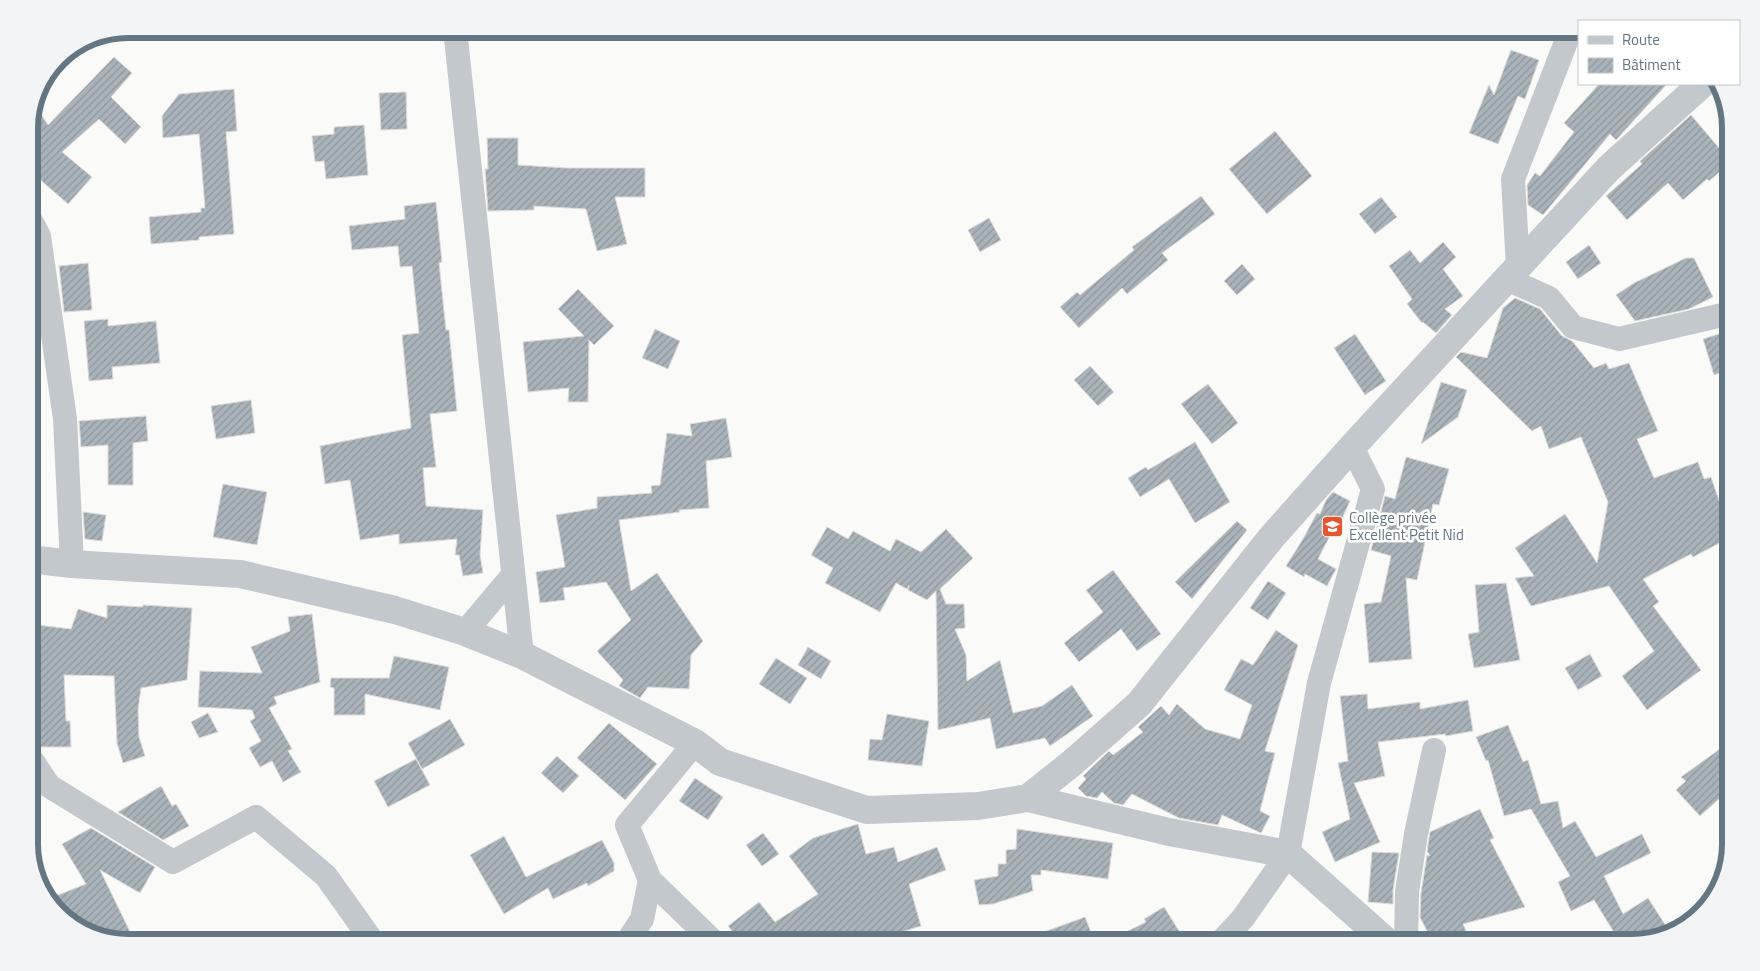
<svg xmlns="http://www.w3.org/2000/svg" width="1760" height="971" viewBox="0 0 1760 971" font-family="'Titillium Web',sans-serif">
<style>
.building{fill:url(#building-hatch);stroke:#dcdcda}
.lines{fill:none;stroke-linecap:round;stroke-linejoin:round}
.minor{stroke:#c3c8cc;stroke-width:24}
.tertiary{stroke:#c3c8cc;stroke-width:28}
.labels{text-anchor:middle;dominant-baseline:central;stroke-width:5;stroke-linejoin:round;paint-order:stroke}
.poi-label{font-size:15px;fill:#657683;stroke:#fff;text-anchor:start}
.rim{fill:none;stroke:#657683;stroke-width:6}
</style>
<defs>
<pattern id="building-hatch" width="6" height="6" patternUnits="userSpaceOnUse" patternTransform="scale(1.25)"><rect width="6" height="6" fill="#aab3b9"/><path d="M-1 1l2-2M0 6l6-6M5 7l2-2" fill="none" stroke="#8e969c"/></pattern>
</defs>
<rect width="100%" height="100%" fill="#fafaf8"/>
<path class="building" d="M 1511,50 L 1539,60 L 1525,99 L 1518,96 L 1498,144 L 1469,133 L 1489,85 L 1494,95 Z
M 114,57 L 132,73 L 111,97 L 141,127 L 125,144 L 99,119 L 62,152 L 92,177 L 68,204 L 29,170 L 29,121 L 33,102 L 48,125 Z
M 1599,84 L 1667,84 L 1616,140 L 1610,134 L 1543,215 L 1528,205 L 1527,185 L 1535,173 L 1540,176 L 1574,132 L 1564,123 Z
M 234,89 L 237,131 L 226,132 L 234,234 L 199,237 L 199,240 L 151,244 L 149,217 L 201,212 L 201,208 L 205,208 L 199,134 L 163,138 L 162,116 L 179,94 Z
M 406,92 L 407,129 L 381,130 L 379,93 Z
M 1691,115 L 1731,162 L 1709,181 L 1707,179 L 1683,200 L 1668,183 L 1627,220 L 1606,196 L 1642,164 L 1640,161 Z
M 364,125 L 368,175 L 326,179 L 324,161 L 315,162 L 312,136 L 334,134 L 334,127 Z
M 1275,131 L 1312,176 L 1267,214 L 1229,169 Z
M 487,138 L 518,138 L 518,165 L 567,168 L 645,168 L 645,197 L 615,197 L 627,244 L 597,251 L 586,209 L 534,206 L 534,210 L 488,211 L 485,169 L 488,169 Z
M 1201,196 L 1215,214 L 1162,253 L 1168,260 L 1127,294 L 1122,288 L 1079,328 L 1060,307 L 1077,292 L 1080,295 L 1134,250 L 1132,247 Z
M 1381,197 L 1397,217 L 1375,234 L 1359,214 Z
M 436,202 L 442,262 L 439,263 L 446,330 L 449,330 L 457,411 L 430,414 L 436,467 L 423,468 L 426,506 L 483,510 L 480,555 L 483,573 L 463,576 L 459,555 L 455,555 L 457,539 L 399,544 L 399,534 L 360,540 L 350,480 L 325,484 L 320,446 L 411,428 L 402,335 L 419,333 L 412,266 L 400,267 L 398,246 L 352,250 L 349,226 L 405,219 L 404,206 Z
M 989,218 L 1001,240 L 980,252 L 968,230 Z
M 1443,242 L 1456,257 L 1443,269 L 1463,296 L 1445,309 L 1452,315 L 1436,333 L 1423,322 L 1422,323 L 1407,304 L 1412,299 L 1389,266 L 1410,250 L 1420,263 Z
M 1589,245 L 1601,263 L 1578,279 L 1566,262 Z
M 1686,258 L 1694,258 L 1713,297 L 1689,309 L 1635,321 L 1616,295 L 1634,283 Z
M 88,263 L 92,310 L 64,312 L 59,266 Z
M 1242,264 L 1255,279 L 1237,295 L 1224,281 Z
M 578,289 L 614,326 L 594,345 L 589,340 L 588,402 L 568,402 L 569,388 L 528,392 L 523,342 L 584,336 L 558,309 Z
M 1515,298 L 1540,309 L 1562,336 L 1572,341 L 1594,368 L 1606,363 L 1609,369 L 1629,363 L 1658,431 L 1637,439 L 1654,478 L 1698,462 L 1704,479 L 1711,477 L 1725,518 L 1731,529 L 1731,537 L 1693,557 L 1691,554 L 1643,579 L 1659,602 L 1653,606 L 1701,670 L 1647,710 L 1622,676 L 1654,651 L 1609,586 L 1531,606 L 1515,578 L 1534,576 L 1515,548 L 1565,514 L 1597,563 L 1608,502 L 1581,437 L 1549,449 L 1541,426 L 1532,431 L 1456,357 L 1461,352 L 1487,358 L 1503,308 Z
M 108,319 L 108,326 L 156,321 L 160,363 L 112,367 L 113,379 L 89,381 L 84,321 Z
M 655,329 L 680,341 L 668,369 L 642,358 Z
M 1731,330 L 1731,369 L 1714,375 L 1703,339 Z
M 1355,334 L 1386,381 L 1365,395 L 1334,348 Z
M 1090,366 L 1114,392 L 1098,406 L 1074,380 Z
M 1441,382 L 1467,390 L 1458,417 L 1421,444 Z
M 1208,384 L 1238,423 L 1212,444 L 1181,404 Z
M 251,400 L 255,433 L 216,439 L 211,406 Z
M 146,416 L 148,441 L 133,443 L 133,485 L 108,485 L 108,445 L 81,447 L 79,421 Z
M 726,418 L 732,457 L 706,461 L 709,508 L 679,510 L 680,512 L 619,520 L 631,591 L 657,573 L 703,641 L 691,655 L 689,689 L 648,687 L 640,698 L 619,686 L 623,680 L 597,651 L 631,620 L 606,582 L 563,588 L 565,600 L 540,603 L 536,572 L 565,567 L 556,515 L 597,508 L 597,497 L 652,493 L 651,486 L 660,485 L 667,433 L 692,436 L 690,424 Z
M 1195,442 L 1230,502 L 1195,523 L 1169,479 L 1140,497 L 1128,478 L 1146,467 L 1148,470 Z
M 1406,457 L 1449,469 L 1439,505 L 1433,504 L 1417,580 L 1406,578 L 1412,659 L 1369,663 L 1364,604 L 1381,602 L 1391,556 L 1371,550 L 1385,496 L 1395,499 Z
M 223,484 L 267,492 L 257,545 L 213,537 Z
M 1333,492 L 1350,501 L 1341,521 L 1338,520 L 1318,559 L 1336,569 L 1327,586 L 1305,574 L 1304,577 L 1286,566 L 1303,539 L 1317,513 L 1320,514 L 1326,500 Z
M 83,512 L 106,515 L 102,541 L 85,539 Z
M 1237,521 L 1247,530 L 1192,599 L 1175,582 Z
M 827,527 L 848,539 L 853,531 L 890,551 L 896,539 L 921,552 L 946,529 L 973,558 L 940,589 L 946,604 L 964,604 L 965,628 L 955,629 L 966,655 L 967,681 L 1000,660 L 1013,713 L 1042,706 L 1072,685 L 1093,716 L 1050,746 L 1045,738 L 996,749 L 990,718 L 938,730 L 936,591 L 927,600 L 908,590 L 909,585 L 907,589 L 896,583 L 880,612 L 825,583 L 833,568 L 811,555 Z
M 1113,570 L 1161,634 L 1137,651 L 1121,629 L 1079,662 L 1064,643 L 1103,612 L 1086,590 Z
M 1268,581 L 1286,593 L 1268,620 L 1250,608 Z
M 1506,583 L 1520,660 L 1474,668 L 1468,634 L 1479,632 L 1475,585 Z
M 107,605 L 143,607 L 143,605 L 192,608 L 187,680 L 141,688 L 138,710 L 139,737 L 145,756 L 123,763 L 117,743 L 114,676 L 64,675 L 66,721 L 70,721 L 71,747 L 39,747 L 33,743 L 32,716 L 29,716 L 29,624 L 71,629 L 78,609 L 107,618 Z
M 312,614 L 320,682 L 274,697 L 277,704 L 269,708 L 292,749 L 288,751 L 301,772 L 283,782 L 272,761 L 260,767 L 249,748 L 261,741 L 250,721 L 255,718 L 252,710 L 198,707 L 200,671 L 262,673 L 251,647 L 290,631 L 288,617 Z
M 1276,630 L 1298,645 L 1265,751 L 1275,753 L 1260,811 L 1270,816 L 1261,833 L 1222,815 L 1218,825 L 1179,818 L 1132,794 L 1123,805 L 1114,803 L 1102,792 L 1097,798 L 1086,796 L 1078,788 L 1086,779 L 1083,776 L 1109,751 L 1113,755 L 1143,732 L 1138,727 L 1161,706 L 1169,715 L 1177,704 L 1205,729 L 1240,739 L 1252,705 L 1224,690 L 1241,659 L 1253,665 Z
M 808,647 L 831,661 L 821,679 L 798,665 Z
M 1590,654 L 1602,676 L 1578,690 L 1565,668 Z
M 394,656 L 449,667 L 440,710 L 365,694 L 365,715 L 334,715 L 334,688 L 330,687 L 331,678 L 389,678 Z
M 776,658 L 807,678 L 790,704 L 759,684 Z
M 1367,694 L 1368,709 L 1420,702 L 1420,709 L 1468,700 L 1473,731 L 1446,736 L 1445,734 L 1378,742 L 1385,776 L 1354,783 L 1380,842 L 1335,862 L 1322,832 L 1350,819 L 1338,763 L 1348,761 L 1340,696 Z
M 208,713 L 218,732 L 199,738 L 191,722 Z
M 887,714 L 929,721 L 922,766 L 868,760 L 870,739 L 882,740 Z
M 450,719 L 465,745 L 422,769 L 408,743 Z
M 609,723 L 657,764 L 625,800 L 577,758 Z
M 1508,725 L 1523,762 L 1528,760 L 1541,804 L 1558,801 L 1563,828 L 1575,821 L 1596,857 L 1642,834 L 1651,853 L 1604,876 L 1623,914 L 1648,898 L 1666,926 L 1645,939 L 1633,942 L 1620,942 L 1594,900 L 1571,911 L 1558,882 L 1570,876 L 1531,809 L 1504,816 L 1488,760 L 1486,761 L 1476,737 Z
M 1731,741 L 1731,788 L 1700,816 L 1676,790 L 1686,781 L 1681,777 Z
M 557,756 L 579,776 L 563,793 L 541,773 Z
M 416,759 L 430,785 L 388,807 L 374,781 Z
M 695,778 L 723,797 L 708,820 L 679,801 Z
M 161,786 L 172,806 L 176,804 L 189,826 L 163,840 L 118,812 Z
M 1480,809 L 1494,838 L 1490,840 L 1525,907 L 1463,924 L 1471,942 L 1441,942 L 1436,931 L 1429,935 L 1420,917 L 1421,893 L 1427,855 L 1430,856 L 1427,851 L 1430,832 Z
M 858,824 L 866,854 L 894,847 L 898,862 L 937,847 L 946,870 L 909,884 L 921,926 L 869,942 L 741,942 L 728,926 L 759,902 L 775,922 L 818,894 L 789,856 L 813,838 Z
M 91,828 L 155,867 L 140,893 L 100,870 L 135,942 L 127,942 L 78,929 L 48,899 L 86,884 L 62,844 Z
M 1017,829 L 1113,843 L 1108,879 L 1041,870 L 1041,875 L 1031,875 L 1033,891 L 993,904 L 979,905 L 974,880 L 998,876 L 998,864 L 1006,864 L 1006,850 L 1016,849 Z
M 763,833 L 779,854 L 762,866 L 746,845 Z
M 504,836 L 526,877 L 602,840 L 614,863 L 614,871 L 588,886 L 587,883 L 553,899 L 548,888 L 504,914 L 470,855 Z
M 1372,852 L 1399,853 L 1393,890 L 1393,904 L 1368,902 Z
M 1164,907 L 1186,942 L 1106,942 L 1146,922 L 1144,919 Z
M 1085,917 L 1095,942 L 1023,942 L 1022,940 Z"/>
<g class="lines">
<path class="minor" d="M 455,29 L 522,655
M 29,217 L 39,236 L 65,419 L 72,564
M 1518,267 L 1513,179 L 1571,29
M 1507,279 L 1549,298 L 1573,327 L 1619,339 L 1731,313
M 465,632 L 513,575
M 29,756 L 49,786 L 173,862 L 256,817 L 326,876 L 373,942
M 650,880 L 714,942
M 627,942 L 642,919 L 650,880 L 627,825 L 695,743
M 1221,942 L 1243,918 L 1288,854 L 1319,683 L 1373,489 L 1352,447
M 1406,942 L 1407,892 L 1416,834 L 1434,750"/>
<path class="tertiary" d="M 29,559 L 72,564 L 240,574 L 395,610 L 465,632 L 522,655 L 695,743 L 720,762 L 867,810 L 978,806 L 1028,798 L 1169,832 L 1288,854 L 1387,942
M 1028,798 L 1072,763 L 1139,704 L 1271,538 L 1352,447 L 1609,168 L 1702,84"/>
</g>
<defs>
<symbol id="school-square" viewBox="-11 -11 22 22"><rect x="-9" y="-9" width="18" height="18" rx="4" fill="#e4572e" stroke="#fff"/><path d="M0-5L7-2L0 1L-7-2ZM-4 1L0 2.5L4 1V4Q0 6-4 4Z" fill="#fff"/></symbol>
</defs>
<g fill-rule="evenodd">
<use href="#school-square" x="1320" y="514" width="25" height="25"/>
</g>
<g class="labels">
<g class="poi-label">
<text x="1349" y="517">Collège privée<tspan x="1349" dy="17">Excellent Petit Nid</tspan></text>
</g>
</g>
<path d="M0 0H1760V971H0ZM128 38H1632A90 90 0 0 1 1722 128V844A90 90 0 0 1 1632 934H128A90 90 0 0 1 38 844V128A90 90 0 0 1 128 38Z" fill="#f3f4f5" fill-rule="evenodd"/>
<path class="rim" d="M128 38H1632A90 90 0 0 1 1722 128V844A90 90 0 0 1 1632 934H128A90 90 0 0 1 38 844V128A90 90 0 0 1 128 38Z"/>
<rect x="1578" y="20" width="162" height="65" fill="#ffffff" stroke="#c1c8cd"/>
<rect x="1588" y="36" width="25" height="8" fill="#c3c8cc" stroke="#c1c8cd"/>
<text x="1622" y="45" font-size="15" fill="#657683">Route</text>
<rect x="1588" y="58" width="25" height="15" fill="url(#building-hatch)" stroke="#c1c8cd"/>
<text x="1622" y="70" font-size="15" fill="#657683">Bâtiment</text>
</svg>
